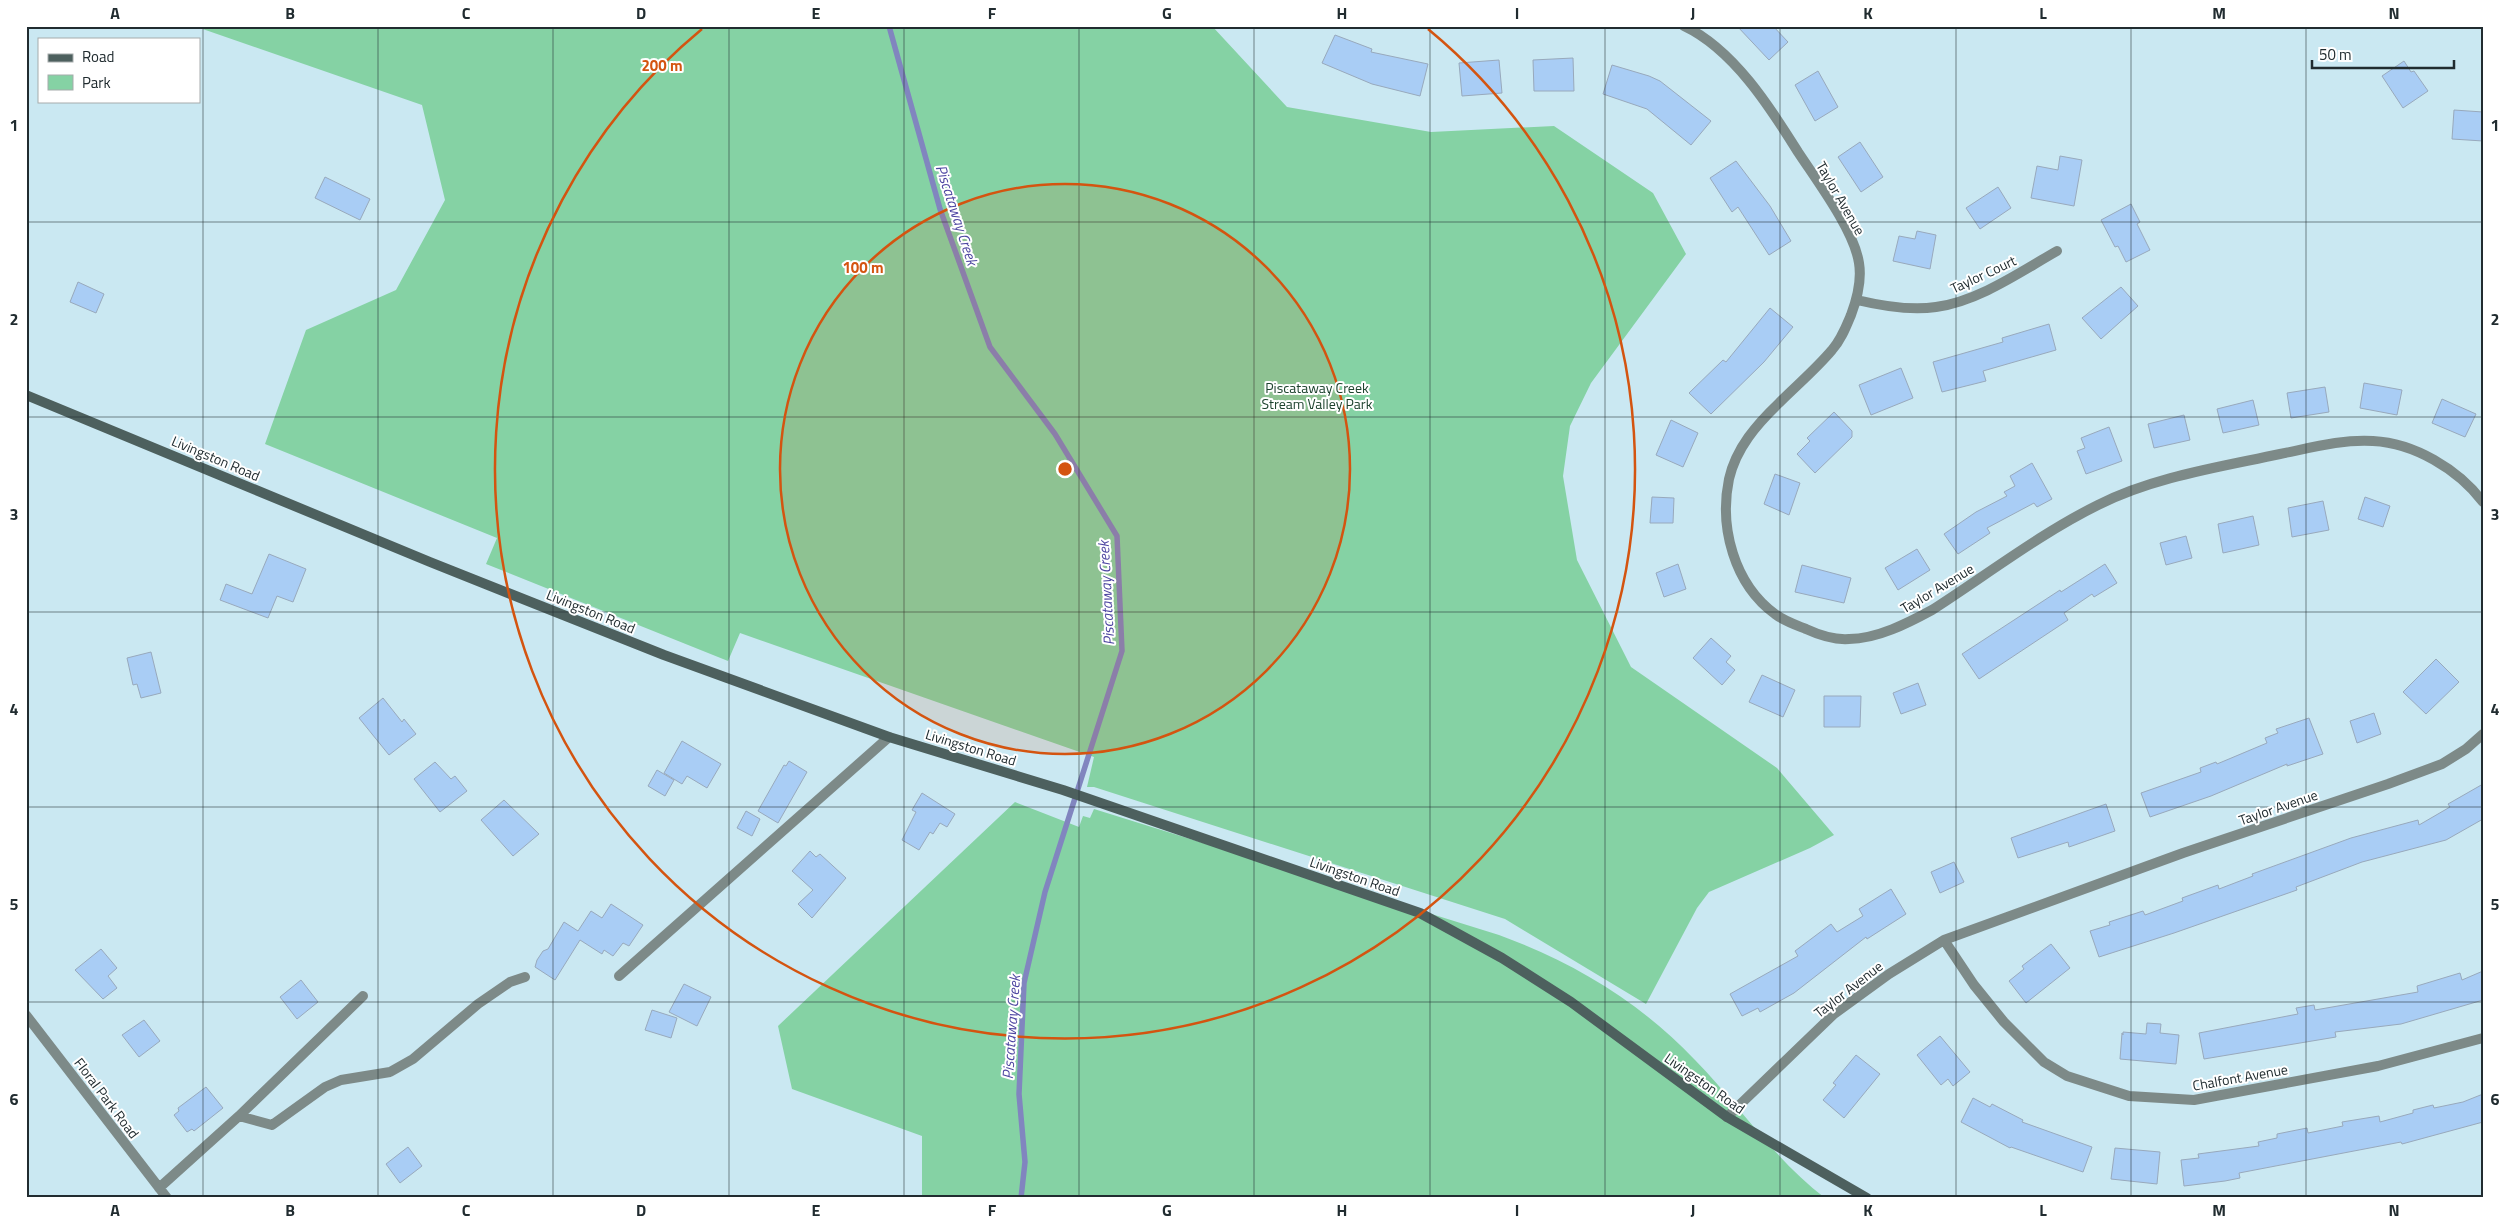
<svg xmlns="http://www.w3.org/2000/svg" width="2509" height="1224" viewBox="0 0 2509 1224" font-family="'Titillium Web',sans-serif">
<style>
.green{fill:#85d2a4}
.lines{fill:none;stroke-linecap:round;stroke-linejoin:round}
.stream{stroke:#8185bf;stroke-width:5.5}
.building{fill:#a9cdf5;stroke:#98a9bc}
.street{stroke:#7d8a88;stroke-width:10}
.secondary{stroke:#4d605e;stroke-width:10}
.grid{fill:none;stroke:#212c30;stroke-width:1;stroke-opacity:0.55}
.ring{fill:none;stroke:#d45410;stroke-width:2.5}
.labels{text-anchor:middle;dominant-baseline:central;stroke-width:4;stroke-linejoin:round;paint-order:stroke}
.street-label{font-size:14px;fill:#212c30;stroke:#fff}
.park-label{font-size:14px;fill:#1d432e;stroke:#fff}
.water-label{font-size:15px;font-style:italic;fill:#4d45a1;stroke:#fff}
.centre{fill:#d45410;stroke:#fff;stroke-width:2.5}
.ring-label{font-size:15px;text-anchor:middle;font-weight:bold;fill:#d45410;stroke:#fff;stroke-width:4;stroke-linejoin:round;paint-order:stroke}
.neatline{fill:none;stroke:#212c30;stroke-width:2}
.grid-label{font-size:16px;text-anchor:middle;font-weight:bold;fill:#212c30}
</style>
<rect width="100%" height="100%" fill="#cae8f2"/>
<path class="green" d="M 194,26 L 1212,26 L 1287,107 L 1431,132 L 1554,126 L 1653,193 L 1686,254 L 1591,383 L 1570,426 L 1563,476 L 1577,560 L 1631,667 L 1777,768 L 1834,835 L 1810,848 L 1709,892 L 1697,908 L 1646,1004 L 1505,919 L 1094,787 L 1087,787 L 1094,757 L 740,633 L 728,661 L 486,564 L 497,538 L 265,444 L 306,330 L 396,290 L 445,200 L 422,105 Z
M 1015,802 L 1079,827 L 1083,816 L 1090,818 L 1094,809 L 1499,935 C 1573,962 1640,1002 1695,1060 C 1739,1105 1775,1160 1825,1198 L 922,1198 L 922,1136 L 792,1089 L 778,1026 Z"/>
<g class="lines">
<path class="stream" d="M 889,26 L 940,209 L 990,347 L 1055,434 L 1117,536 L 1122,651 L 1045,892 L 1024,983 L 1019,1094 L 1025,1162 L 1021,1198"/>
</g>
<path class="building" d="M 1737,26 L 1773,26 L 1788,42 L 1769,60 Z
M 1335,35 L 1372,49 L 1371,52 L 1428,64 L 1420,96 L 1372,84 L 1322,63 Z
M 1573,58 L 1574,91 L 1534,91 L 1533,60 Z
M 1499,60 L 1502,93 L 1462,96 L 1459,63 Z
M 2404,61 L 2411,72 L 2414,71 L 2428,91 L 2403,108 L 2382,76 Z
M 1612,65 L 1649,76 L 1660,81 L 1711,121 L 1691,145 L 1647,109 L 1603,94 Z
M 1818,71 L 1838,107 L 1815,121 L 1795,85 Z
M 2454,110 L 2483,112 L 2483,141 L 2452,139 Z
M 1860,142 L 1883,177 L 1861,192 L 1838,157 Z
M 2060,156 L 2082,160 L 2074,206 L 2031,198 L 2037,166 L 2058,170 Z
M 1736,161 L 1770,206 L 1791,241 L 1769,255 L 1738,207 L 1732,212 L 1710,178 Z
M 325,177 L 370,199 L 360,220 L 315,198 Z
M 1998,187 L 2011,208 L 1980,229 L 1966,208 Z
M 2131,204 L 2140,222 L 2137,224 L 2150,250 L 2126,262 L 2118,246 L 2115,247 L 2101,220 Z
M 1917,231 L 1936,235 L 1930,269 L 1893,261 L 1899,236 L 1915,239 Z
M 78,282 L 104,294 L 96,313 L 70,302 Z
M 2121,287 L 2138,306 L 2101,339 L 2082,318 Z
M 1770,308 L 1793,327 L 1764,362 L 1711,414 L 1689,393 L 1723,360 L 1726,362 Z
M 2049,324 L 2056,350 L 1983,371 L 1986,381 L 1942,392 L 1933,362 L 2003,342 L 2002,338 Z
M 1901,368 L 1913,398 L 1871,415 L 1859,385 Z
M 2364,383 L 2402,390 L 2397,415 L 2360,408 Z
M 2325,387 L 2329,412 L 2291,418 L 2287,393 Z
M 2442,399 L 2476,414 L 2465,437 L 2432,423 Z
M 2253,400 L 2259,425 L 2223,433 L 2217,409 Z
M 1834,412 L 1852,431 L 1852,437 L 1815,473 L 1797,454 L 1810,441 L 1807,438 Z
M 2184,415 L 2190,440 L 2154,448 L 2148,424 Z
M 1671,420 L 1698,433 L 1683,467 L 1656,455 Z
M 2109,427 L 2122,461 L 2086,474 L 2077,451 L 2085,448 L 2081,438 Z
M 2032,463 L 2052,499 L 2037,507 L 2034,503 L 1987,528 L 1990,533 L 1958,554 L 1944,534 L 1976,512 L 2007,496 L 2004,492 L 2015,486 L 2010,476 Z
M 1775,474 L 1800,483 L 1789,515 L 1764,504 Z
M 1652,497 L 1674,498 L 1673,523 L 1650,523 Z
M 2365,497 L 2390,506 L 2383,527 L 2358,519 Z
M 2323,501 L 2329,530 L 2292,537 L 2288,508 Z
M 2253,516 L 2259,545 L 2223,553 L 2218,524 Z
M 2186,536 L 2192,558 L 2166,565 L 2160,543 Z
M 1917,549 L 1930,570 L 1898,590 L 1885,568 Z
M 269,554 L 306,569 L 293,602 L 277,596 L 268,618 L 220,600 L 226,584 L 252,594 Z
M 1678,564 L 1686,589 L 1664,597 L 1656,573 Z
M 2105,564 L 2117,583 L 2094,597 L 2092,594 L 2064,613 L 2068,620 L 1979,679 L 1962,654 L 2060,590 L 2061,592 Z
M 1802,565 L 1851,578 L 1844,603 L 1795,592 Z
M 1711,638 L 1731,656 L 1726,662 L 1735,670 L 1722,685 L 1693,658 Z
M 151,652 L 161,693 L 141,698 L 137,684 L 133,685 L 127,658 Z
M 2436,659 L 2459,682 L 2426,714 L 2403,692 Z
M 1762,675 L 1795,690 L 1783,717 L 1749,702 Z
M 1918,683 L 1926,705 L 1901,714 L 1893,693 Z
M 1824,696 L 1861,696 L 1860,727 L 1824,727 Z
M 383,698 L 402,722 L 404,719 L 416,734 L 389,755 L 359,718 Z
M 2374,713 L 2381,734 L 2357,743 L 2350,721 Z
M 2309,718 L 2323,754 L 2287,766 L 2287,764 L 2211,796 L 2150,817 L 2141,793 L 2201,772 L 2200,768 L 2216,762 L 2217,764 L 2267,743 L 2265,738 L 2278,733 L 2276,729 Z
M 682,741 L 721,764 L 707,788 L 687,776 L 682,784 L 664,773 Z
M 789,761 L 807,772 L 778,823 L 758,811 L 784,765 L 786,766 Z
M 435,762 L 451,779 L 455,776 L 467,791 L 440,812 L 414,779 Z
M 657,770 L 674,780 L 665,796 L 648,786 Z
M 2483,784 L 2483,819 L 2446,840 L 2362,862 L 2296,887 L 2297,890 L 2174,933 L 2099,957 L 2090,931 L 2110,925 L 2109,922 L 2143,911 L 2145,915 L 2183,901 L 2182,898 L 2218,885 L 2219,889 L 2253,876 L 2252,874 L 2351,838 L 2418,820 L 2419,825 L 2450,807 L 2448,804 Z
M 922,793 L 955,814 L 947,827 L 940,823 L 933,834 L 930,832 L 919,850 L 902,840 L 916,812 L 912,810 Z
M 504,800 L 539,834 L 513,856 L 481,820 Z
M 2106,804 L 2115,831 L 2069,847 L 2068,842 L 2018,858 L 2011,838 Z
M 746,811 L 760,819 L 752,836 L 737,828 Z
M 810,851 L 816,857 L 820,854 L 846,878 L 812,918 L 798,904 L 813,890 L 792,871 Z
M 1954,862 L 1964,882 L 1940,893 L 1931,872 Z
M 1891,889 L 1906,914 L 1867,939 L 1866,937 L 1794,993 L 1760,1012 L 1758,1008 L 1742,1016 L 1730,994 L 1798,956 L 1795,951 L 1831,924 L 1837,932 L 1863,916 L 1859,909 Z
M 611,904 L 643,925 L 629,946 L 623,943 L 613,956 L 604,950 L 602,954 L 580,940 L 555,980 L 535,967 L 537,960 L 543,951 L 548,949 L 564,922 L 578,931 L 591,911 L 602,918 Z
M 2051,944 L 2070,968 L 2026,1003 L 2009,981 L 2024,969 L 2022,966 Z
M 101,949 L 117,968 L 108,976 L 117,988 L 103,999 L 75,970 Z
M 2483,971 L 2483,1000 L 2401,1024 L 2335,1032 L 2336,1037 L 2204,1059 L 2199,1033 L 2298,1014 L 2296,1008 L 2314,1005 L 2315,1010 L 2418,992 L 2417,986 L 2460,973 L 2462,980 Z
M 301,980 L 318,1002 L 297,1019 L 280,997 Z
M 684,984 L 711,997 L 697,1026 L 669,1012 Z
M 652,1010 L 677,1018 L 671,1038 L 645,1030 Z
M 144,1020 L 160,1041 L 139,1057 L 122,1035 Z
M 2147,1023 L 2161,1024 L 2160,1033 L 2179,1035 L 2176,1064 L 2120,1059 L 2122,1033 L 2123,1035 L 2123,1032 L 2146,1034 Z
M 1940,1036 L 1970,1072 L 1953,1086 L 1948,1079 L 1941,1085 L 1917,1055 Z
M 1856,1055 L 1880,1074 L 1844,1118 L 1823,1100 L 1836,1085 L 1833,1083 Z
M 206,1087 L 223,1108 L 194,1131 L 192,1129 L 187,1132 L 174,1115 L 179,1111 L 178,1108 Z
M 2483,1094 L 2483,1122 L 2402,1144 L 2401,1142 L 2239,1173 L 2240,1178 L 2225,1181 L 2184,1186 L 2181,1160 L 2199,1158 L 2198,1154 L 2259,1146 L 2258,1142 L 2277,1138 L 2277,1134 L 2307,1128 L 2308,1133 L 2343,1126 L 2342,1122 L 2379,1116 L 2380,1122 L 2413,1113 L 2413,1110 L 2433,1105 L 2434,1108 L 2463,1102 Z
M 1973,1098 L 1990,1107 L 1992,1104 L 2023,1120 L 2022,1122 L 2092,1147 L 2083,1172 L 2011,1147 L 2010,1148 L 1961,1122 Z
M 408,1147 L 422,1166 L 400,1183 L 386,1164 Z
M 2115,1148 L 2160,1152 L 2157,1184 L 2111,1179 Z"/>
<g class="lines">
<path class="street" d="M 1684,26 C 1733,49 1770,107 1798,152 C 1817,181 1854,230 1859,263 C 1862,281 1857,299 1851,315 C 1846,327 1841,340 1832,350 C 1816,369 1797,385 1779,403 C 1757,424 1736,448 1729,479 C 1719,527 1734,584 1775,614 C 1784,621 1796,625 1806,629 C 1819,635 1835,640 1849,639 C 1877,639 1908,623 1932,610 C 1985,576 2041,533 2098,505 C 2153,477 2220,467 2280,454 C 2310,448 2342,439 2373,441 C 2414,443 2458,469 2483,502
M 1857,300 C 1882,306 1910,311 1936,307 C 1979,301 2020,272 2057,251
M 1944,940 L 1974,985 L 2004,1022 L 2044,1062 L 2067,1076 L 2129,1096 L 2194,1100 L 2378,1066 L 2483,1038
M 619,976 L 889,737
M 26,1015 L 167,1198
M 239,1116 L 272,1125 L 325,1087 L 341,1080 L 390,1072 L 413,1059 L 478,1004 L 510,982 L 525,977
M 1727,1117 L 1834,1014 L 1889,974 L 1944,940 L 2183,853 L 2388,784 L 2442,764 L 2466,749 L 2483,734
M 159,1188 L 239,1116 L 363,996"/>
<path class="secondary" d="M 26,395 L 430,562 L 664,655 L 889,737 L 1063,790 L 1420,913 L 1502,958 L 1571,1002 L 1727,1117 L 1867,1198"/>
</g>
<path class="grid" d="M 203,26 L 203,1198M 378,26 L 378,1198M 553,26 L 553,1198M 729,26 L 729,1198M 904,26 L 904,1198M 1079,26 L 1079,1198M 1254,26 L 1254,1198M 1430,26 L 1430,1198M 1605,26 L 1605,1198M 1780,26 L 1780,1198M 1956,26 L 1956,1198M 2131,26 L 2131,1198M 2306,26 L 2306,1198M 26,222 L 2483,222M 26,417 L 2483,417M 26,612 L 2483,612M 26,807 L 2483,807M 26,1002 L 2483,1002"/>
<circle cx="1065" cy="469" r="285" fill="#d45410" fill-opacity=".12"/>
<g class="ring">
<circle cx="1065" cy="469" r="285"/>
<path d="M1428 29A570 570 0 1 1 702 29"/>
</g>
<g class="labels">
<g class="street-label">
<text transform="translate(1841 198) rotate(60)">Taylor Avenue</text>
<text transform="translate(1983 274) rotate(-25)">Taylor Court</text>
<text transform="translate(216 458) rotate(23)">Livingston Road</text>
<text transform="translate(1937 588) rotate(-31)">Taylor Avenue</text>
<text transform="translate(591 611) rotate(22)">Livingston Road</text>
<text transform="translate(971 747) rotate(17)">Livingston Road</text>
<text transform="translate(2278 807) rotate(-19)">Taylor Avenue</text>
<text transform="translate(1355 876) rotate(19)">Livingston Road</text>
<text transform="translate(1848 989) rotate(-38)">Taylor Avenue</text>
<text transform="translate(2240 1077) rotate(-10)">Chalfont Avenue</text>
<text transform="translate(1705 1083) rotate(35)">Livingston Road</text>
<text transform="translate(107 1098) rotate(53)">Floral Park Road</text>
</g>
<g class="park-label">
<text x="1317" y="387">Piscataway Creek<tspan x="1317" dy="16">Stream Valley Park</tspan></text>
</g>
<g class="water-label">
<text transform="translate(957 215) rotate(72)">Piscataway Creek</text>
<text transform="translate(1106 593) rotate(-93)">Piscataway Creek</text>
<text transform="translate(1011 1027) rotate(-86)">Piscataway Creek</text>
</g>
</g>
<circle cx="1065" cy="469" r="8" class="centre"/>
<g class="ring-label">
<text x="662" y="71">200 m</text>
<text x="863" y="273">100 m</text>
</g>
<rect width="2509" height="1224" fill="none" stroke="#ffffff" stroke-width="55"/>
<rect x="38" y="38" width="162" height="65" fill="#ffffff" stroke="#a6abac"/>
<rect x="48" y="54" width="25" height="8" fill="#4d605e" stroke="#a6abac"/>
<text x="82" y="62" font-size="15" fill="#212c30">Road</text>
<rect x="48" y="75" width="25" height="15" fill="#85d2a4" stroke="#a6abac"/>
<text x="82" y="88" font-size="15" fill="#212c30">Park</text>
<path d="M2312 60v8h142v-8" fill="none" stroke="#212c30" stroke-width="2.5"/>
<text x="2319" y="60" font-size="15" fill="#212c30" stroke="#ffffff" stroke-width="4" paint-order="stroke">50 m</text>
<rect x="28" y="28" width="2454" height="1168" class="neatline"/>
<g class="grid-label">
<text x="115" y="19">A</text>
<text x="290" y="19">B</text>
<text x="466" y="19">C</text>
<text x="641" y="19">D</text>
<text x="816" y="19">E</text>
<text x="992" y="19">F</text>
<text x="1167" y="19">G</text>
<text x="1342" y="19">H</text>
<text x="1517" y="19">I</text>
<text x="1693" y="19">J</text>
<text x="1868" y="19">K</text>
<text x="2043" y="19">L</text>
<text x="2219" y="19">M</text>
<text x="2394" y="19">N</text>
<text x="14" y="131">1</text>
<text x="2495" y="131">1</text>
<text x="14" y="325">2</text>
<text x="2495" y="325">2</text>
<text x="14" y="520">3</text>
<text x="2495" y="520">3</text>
<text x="14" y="715">4</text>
<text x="2495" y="715">4</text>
<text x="14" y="910">5</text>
<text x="2495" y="910">5</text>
<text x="14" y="1105">6</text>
<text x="2495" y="1105">6</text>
<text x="115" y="1216">A</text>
<text x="290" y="1216">B</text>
<text x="466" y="1216">C</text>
<text x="641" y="1216">D</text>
<text x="816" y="1216">E</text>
<text x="992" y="1216">F</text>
<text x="1167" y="1216">G</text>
<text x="1342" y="1216">H</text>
<text x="1517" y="1216">I</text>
<text x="1693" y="1216">J</text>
<text x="1868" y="1216">K</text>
<text x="2043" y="1216">L</text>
<text x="2219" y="1216">M</text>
<text x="2394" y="1216">N</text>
</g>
</svg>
